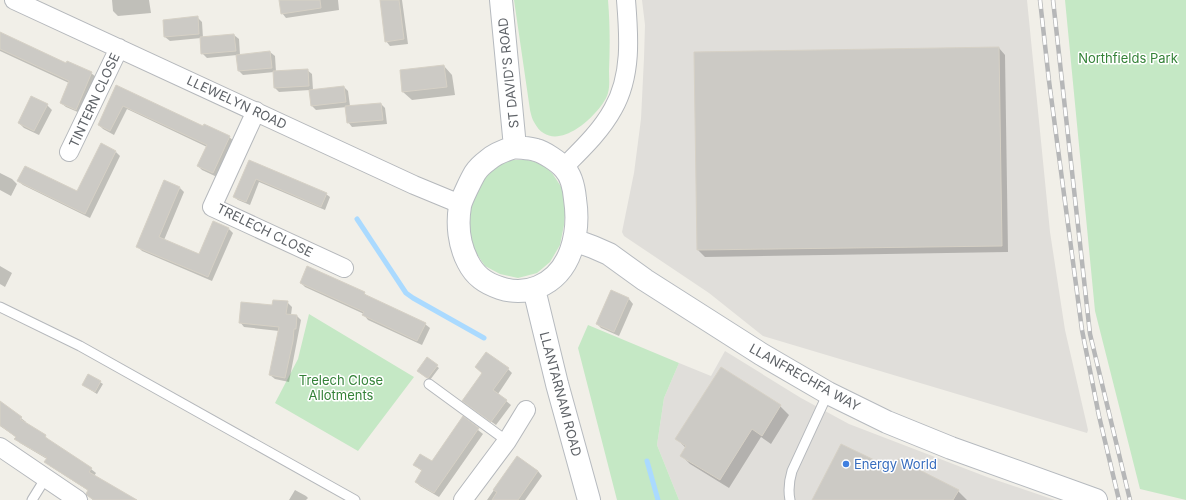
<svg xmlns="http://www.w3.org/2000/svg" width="1186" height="500" viewBox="0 0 1186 500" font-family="Inter,sans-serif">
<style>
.industrial{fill:#e0deda}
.green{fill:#c5e8c5}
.shadow{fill:#0003}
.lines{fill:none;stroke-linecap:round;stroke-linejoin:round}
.stream{stroke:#aadaff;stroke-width:5}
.building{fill:#cccac5;stroke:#d6d1c6}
.lane-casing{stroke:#b5b8bc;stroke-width:11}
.street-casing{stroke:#b5b8bc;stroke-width:20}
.secondary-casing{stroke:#b6babf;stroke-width:24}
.lane{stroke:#fff;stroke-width:9}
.street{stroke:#fff;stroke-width:18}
.secondary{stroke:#fff;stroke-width:22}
.rail-casing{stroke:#b6b7b8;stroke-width:4.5}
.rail{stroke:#fff;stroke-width:3;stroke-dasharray:9;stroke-linecap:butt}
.shop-dot{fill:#3f7fe0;stroke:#fff;stroke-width:1.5}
.labels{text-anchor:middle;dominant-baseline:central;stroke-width:3;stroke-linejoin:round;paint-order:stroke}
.park-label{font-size:13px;fill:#348238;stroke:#fff}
.street-label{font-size:13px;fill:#5f6368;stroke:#fff}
.shop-label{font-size:13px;fill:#366cbe;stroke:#fff;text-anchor:start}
</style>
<rect width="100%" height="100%" fill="#f1efe8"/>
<path class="industrial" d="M 642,0 L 1027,0 L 1050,232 L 1065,330 L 1088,430 L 1087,433 L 763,336 L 709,293 L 624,236 L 622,232 L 634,173 L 641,119 L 644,58 L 645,25 Z
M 725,351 L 801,398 L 849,424 L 987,477 L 1055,500 L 679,500 L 657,445 L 664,398 L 679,363 L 711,376 Z"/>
<path class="green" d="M 514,0 L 608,0 C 610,24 610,47 609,71 C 609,78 610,86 608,93 C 606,100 600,108 595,113 C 580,130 549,151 534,122 C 532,119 531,114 530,110 Z
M 1065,0 L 1186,0 L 1186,500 L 1140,489 L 1095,311 Z
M 512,160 L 528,160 L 542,164 L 552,173 L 562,188 L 566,205 L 564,225 L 560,245 L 550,262 L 537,273 L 518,278 L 500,274 L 485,266 L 474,250 L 469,231 L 470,208 L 483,179 L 496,165 Z
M 309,314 L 414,377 L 358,451 L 275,403 L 298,359 Z
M 588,325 L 679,363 L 664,398 L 657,445 L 679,500 L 617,500 L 578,348 Z"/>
<path class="shadow" d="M 112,0 L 149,0 L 151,13 L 118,16 L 113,11 Z
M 280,0 L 338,0 L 339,10 L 286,18 L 282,13 Z
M 380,0 L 402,0 L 408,44 L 390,46 L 386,41 Z
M 197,17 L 202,22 L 203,38 L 234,35 L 239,39 L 240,55 L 270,52 L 275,56 L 276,72 L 307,70 L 312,74 L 313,90 L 344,87 L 348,91 L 350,106 L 381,104 L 385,108 L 387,124 L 352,127 L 348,122 L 347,107 L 316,110 L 312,106 L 310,90 L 279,92 L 275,88 L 274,72 L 243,75 L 239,71 L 237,55 L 207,58 L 202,53 L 201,38 L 170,41 L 165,37 Z
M 0,33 L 67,64 L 91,73 L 96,77 L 80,113 L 66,107 L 61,103 L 69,83 L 0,51 Z
M 999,48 L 1005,55 L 1008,252 L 705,257 L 698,250 Z
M 444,66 L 452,75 L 455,95 L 412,100 L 403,92 Z
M 117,87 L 204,128 L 229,137 L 234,141 L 217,177 L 202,170 L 198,166 L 207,147 L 127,109 L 114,135 L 103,129 L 99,125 Z
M 47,105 L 52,110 L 39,135 L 24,128 L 19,123 Z
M 116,152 L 120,156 L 90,218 L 23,185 L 18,181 L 78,193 Z
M 250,161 L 326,194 L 330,197 L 325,210 L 259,182 L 250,205 L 238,200 L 234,197 Z
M 0,173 L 12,179 L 17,184 L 11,196 L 0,190 Z
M 180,188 L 184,192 L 164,240 L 200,255 L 228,228 L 233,233 L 212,281 L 142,251 L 138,247 Z
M 0,266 L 12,273 L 5,287 L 0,284 Z
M 301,283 L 364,293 L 368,297 L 425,324 L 430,328 L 422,345 L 368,320 L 364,315 L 364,314 L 305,287 Z
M 611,291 L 629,299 L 633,304 L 619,336 L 601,328 L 597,324 Z
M 287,302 L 292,307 L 291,315 L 297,316 L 301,320 L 289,382 L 275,379 L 270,375 L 279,331 L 244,327 L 240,322 L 273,306 Z
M 427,359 L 439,368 L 430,380 L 420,373 Z
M 476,367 L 508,369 L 512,373 L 498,394 L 511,405 L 496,425 L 468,405 L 483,374 Z
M 721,369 L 780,406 L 789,415 L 771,444 L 761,437 L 729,488 L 690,464 L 681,455 L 686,448 L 677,439 Z
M 89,375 L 103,384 L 97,394 L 83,385 Z
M 2,404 L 21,418 L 26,422 L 25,423 L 45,436 L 49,441 L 91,469 L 96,473 L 94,476 L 136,500 L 93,500 L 88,496 L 89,491 L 50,466 L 46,462 L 47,459 L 20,443 L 16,439 L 16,437 L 0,426 L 0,407 Z
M 463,418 L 483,434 L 439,497 L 420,486 L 416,482 L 422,471 L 414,465 L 432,462 Z
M 517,457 L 538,471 L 542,476 L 525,500 L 487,500 Z
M 894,471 L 958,491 L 967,500 L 818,500 Z
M 295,490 L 306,496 L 308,498 L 306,500 L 289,500 Z"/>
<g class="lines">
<path class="stream" d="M 357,219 L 406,293 L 413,298 L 484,338
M 647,461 L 658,500"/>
</g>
<path class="building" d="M 279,0 L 320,0 L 321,8 L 281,14 Z
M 380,0 L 399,0 L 404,39 L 385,42 Z
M 198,16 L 199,34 L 164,37 L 163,20 Z
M 0,32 L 66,63 L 67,61 L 92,72 L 76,110 L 60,103 L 69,81 L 0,49 Z
M 234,34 L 236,51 L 201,54 L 200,37 Z
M 999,47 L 1002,246 L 697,250 L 694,52 Z
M 270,51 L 272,68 L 238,71 L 236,55 Z
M 444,65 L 447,87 L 402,92 L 400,70 Z
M 308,69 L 309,86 L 274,88 L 273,71 Z
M 116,85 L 203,126 L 204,124 L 230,136 L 213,173 L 197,166 L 207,145 L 123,106 L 110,131 L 98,125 Z
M 344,86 L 346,102 L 311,106 L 309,90 Z
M 31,96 L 48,104 L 34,131 L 18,123 Z
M 381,103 L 383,120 L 347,123 L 345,106 Z
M 101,143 L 116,151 L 85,214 L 17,181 L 25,166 L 77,191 Z
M 249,160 L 327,193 L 321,207 L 256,179 L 246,202 L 233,197 Z
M 164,180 L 180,187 L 159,237 L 199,254 L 213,221 L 229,228 L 208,277 L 136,247 Z
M 307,266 L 365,292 L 364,294 L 426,323 L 417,341 L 362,315 L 364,312 L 300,283 Z
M 611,290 L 629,298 L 614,332 L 596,324 Z
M 273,300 L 288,301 L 286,314 L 297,315 L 296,329 L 294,329 L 293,341 L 285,378 L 269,375 L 279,327 L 239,323 L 241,302 L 272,305 Z
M 486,352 L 509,368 L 493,390 L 507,400 L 491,422 L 462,401 L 482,373 L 475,367 Z
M 427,357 L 438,365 L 428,378 L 427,378 L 417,371 Z
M 721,367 L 781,405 L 762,436 L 752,429 L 720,480 L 680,456 L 686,446 L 675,439 Z
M 88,374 L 101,381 L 95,392 L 82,385 Z
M 0,401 L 22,417 L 20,419 L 46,435 L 45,437 L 92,468 L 89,472 L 137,500 L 94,500 L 88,496 L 86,494 L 88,490 L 44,462 L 47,458 L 14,439 L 16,437 L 0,425 Z
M 463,416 L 479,428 L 434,493 L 415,482 L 422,470 L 413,465 L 420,454 L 432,461 Z
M 841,444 L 893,469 L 898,459 L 959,490 L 953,500 L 812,500 Z
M 517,456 L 538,471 L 518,500 L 492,500 L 497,492 L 493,490 Z"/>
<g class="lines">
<defs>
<path id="lane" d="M 0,307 L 80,346 L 355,500
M 429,384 L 507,441
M 32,500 L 45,479
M 790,500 C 788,490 789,481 792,471 L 828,393"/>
<path id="street" d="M 14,0 L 414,185 L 460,204
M 256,111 L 212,207 L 344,268
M 69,152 L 119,48
M 564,167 C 582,149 601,131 613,109 C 632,76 629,36 626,0
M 0,447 L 78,500
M 463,500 L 507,441 L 526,410"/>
<path id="secondary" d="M 501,0 L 515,147
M 515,147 C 522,148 530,148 536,150 C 544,152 559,162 564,168 C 572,176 574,188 575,199 C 580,232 572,273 538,287 C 526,292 512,292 500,288 C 485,283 475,276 468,262 C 459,245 457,224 460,206 C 461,200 472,178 475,173 C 478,168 484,163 488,160 C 496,153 505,150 515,147 Z
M 574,240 L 593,247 L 609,254 L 645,280 L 761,354 L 828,393 L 887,422 L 951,448 L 1096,500
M 534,289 L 557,384 L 589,500"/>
</defs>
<use href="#lane" class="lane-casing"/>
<use href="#street" class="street-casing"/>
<use href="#secondary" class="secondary-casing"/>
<use href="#lane" class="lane"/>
<use href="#street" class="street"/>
<use href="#secondary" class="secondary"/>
<defs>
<path id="rail" d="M 1040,0 L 1049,81 L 1082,330 L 1099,416 L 1119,500
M 1053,0 L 1090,334 L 1130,500"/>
</defs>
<use href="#rail" class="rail-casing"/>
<use href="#rail" class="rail"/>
</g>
<circle class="shop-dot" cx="846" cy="464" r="4"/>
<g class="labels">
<g class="park-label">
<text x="1128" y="58">Northfields Park</text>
<text x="341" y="380">Trelech Close<tspan x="341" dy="15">Allotments</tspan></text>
</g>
<g class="street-label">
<text transform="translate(508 73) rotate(-96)">ST DAVID'S ROAD</text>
<text transform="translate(94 100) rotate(-65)">TINTERN CLOSE</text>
<text transform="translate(237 102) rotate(25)">LLEWELYN ROAD</text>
<text transform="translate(265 230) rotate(26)">TRELECH CLOSE</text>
<text transform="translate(805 377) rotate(29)">LLANFRECHFA WAY</text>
<text transform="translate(561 394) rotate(75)">LLANTARNAM ROAD</text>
</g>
<g class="shop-label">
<text x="854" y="464">Energy World</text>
</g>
</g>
</svg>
